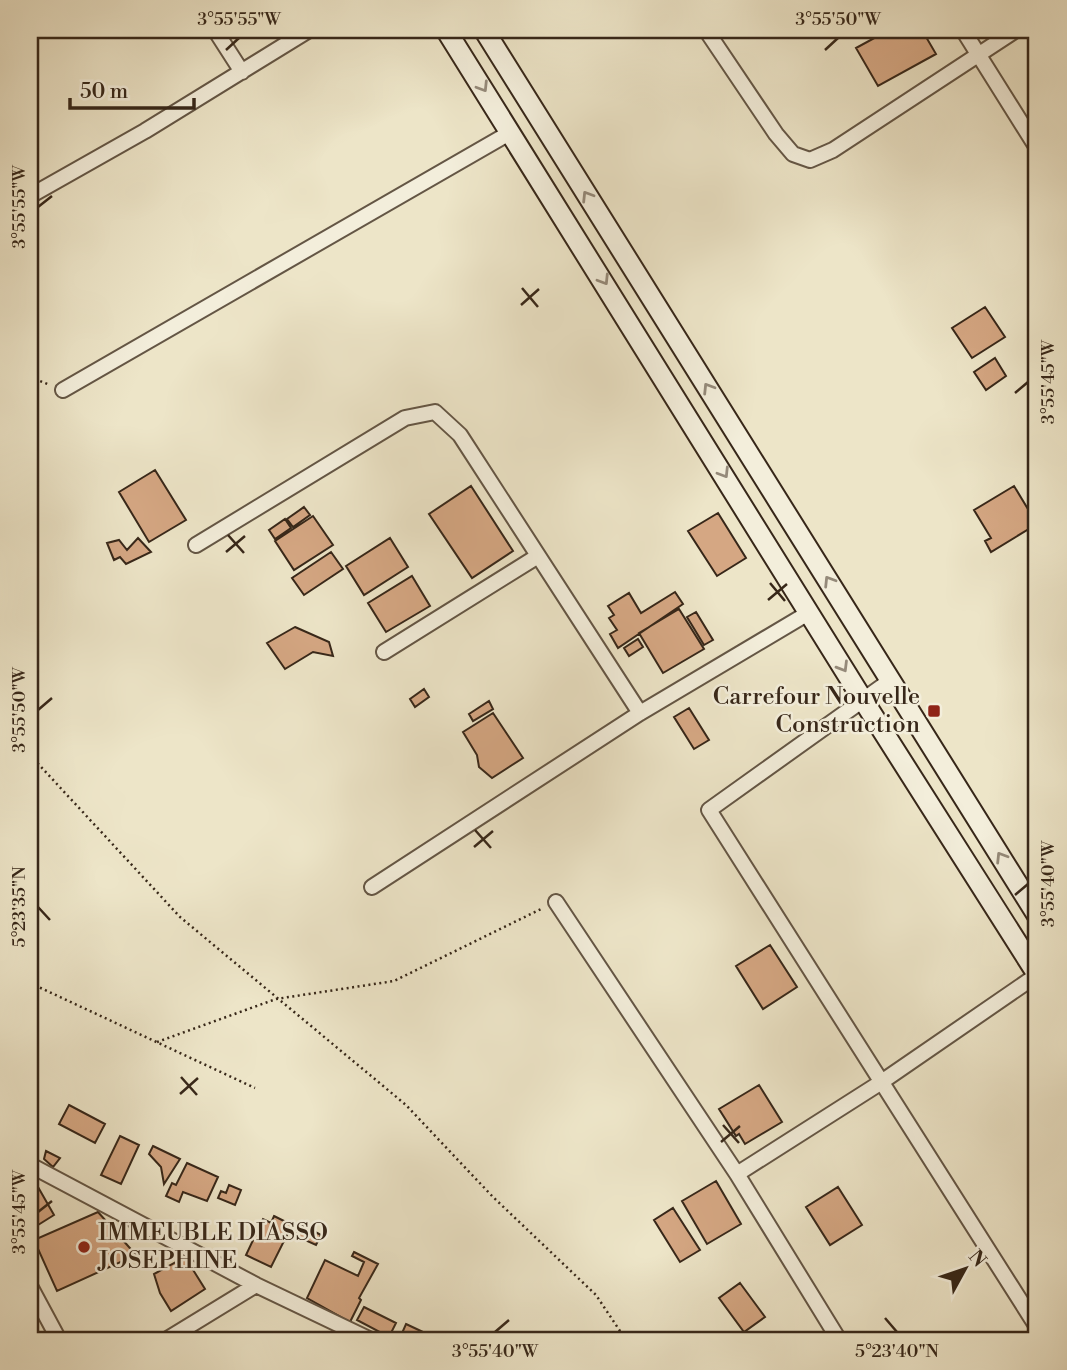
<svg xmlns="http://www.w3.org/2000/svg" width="1067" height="1370" viewBox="0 0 1067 1370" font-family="'Libre Bodoni',serif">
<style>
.building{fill:#d5a783;stroke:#372719;stroke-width:2}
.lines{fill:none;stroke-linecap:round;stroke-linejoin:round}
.minor-casing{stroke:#645645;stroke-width:18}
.secondary-casing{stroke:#372719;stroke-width:23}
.path{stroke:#372719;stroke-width:2.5;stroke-dasharray:2 3.5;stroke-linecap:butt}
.minor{stroke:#f3eedb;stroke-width:14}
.secondary{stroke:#f3eedb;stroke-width:19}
.oneway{stroke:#958a7a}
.ticks{fill:none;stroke:#372719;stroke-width:2.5}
.poi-dot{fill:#8f2418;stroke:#f3eedb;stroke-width:2.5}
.labels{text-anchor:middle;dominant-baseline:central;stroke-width:5;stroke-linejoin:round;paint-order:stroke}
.poi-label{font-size:24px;fill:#372719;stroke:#f3eedb;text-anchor:end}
.neatline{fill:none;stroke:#372719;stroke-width:2.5}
.ticks-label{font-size:18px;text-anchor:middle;fill:#372719}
</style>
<rect width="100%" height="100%" fill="#ede5c8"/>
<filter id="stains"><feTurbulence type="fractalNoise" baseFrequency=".00286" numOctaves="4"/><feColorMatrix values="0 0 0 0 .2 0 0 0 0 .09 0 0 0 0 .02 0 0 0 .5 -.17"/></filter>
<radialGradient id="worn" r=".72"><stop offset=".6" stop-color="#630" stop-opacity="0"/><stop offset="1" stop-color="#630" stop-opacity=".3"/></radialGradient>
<path class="building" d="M 889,30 L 922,30 L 936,54 L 878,86 L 856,48 Z
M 985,307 L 1005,337 L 972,358 L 952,328 Z
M 995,358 L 1006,376 L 986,390 L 974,372 Z
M 155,470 L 186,520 L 149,542 L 119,492 Z
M 471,486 L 513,551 L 472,578 L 429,514 Z
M 1014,486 L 1037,524 L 991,552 L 985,541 L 991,538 L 974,510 Z
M 304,507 L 310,515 L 293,527 L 287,519 Z
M 718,513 L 746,558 L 717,576 L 688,531 Z
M 313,516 L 333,545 L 294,570 L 275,541 Z
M 285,519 L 291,528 L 275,539 L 269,530 Z
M 138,538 L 151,552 L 126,564 L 120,557 L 114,560 L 107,543 L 119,540 L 127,550 Z
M 390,538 L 408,567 L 364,595 L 346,566 Z
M 331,552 L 343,569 L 304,595 L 292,578 Z
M 412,576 L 430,606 L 386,632 L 368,603 Z
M 675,592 L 683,604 L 618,648 L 610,634 L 617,630 L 609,618 L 614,615 L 608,606 L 629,593 L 641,613 Z
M 679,609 L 704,649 L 663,673 L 639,633 Z
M 696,612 L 713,640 L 704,645 L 687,617 Z
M 295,627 L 329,642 L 333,656 L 313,652 L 285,669 L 267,643 Z
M 638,639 L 643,647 L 629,656 L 624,648 Z
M 424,689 L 429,697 L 415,707 L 410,699 Z
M 489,701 L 493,709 L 473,721 L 469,714 Z
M 689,708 L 709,740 L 694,749 L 674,717 Z
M 493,713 L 523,758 L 492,778 L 479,767 L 477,755 L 463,732 Z
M 770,945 L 797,987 L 763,1009 L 736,966 Z
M 759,1085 L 782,1122 L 745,1144 L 739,1134 L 736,1136 L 719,1109 Z
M 69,1105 L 105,1124 L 95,1143 L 59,1124 Z
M 120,1136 L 139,1145 L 121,1184 L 101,1175 Z
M 153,1146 L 180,1159 L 164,1184 L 161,1167 L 149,1154 Z
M 46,1151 L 60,1158 L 53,1167 L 44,1159 Z
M 187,1163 L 218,1177 L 207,1201 L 183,1192 L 179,1202 L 166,1196 L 172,1183 L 176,1185 Z
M 30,1173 L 54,1215 L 30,1230 Z
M 716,1181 L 741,1224 L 707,1244 L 682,1201 Z
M 229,1185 L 241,1190 L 235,1205 L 218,1198 L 221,1191 L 226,1193 Z
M 838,1187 L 862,1225 L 830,1245 L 806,1207 Z
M 673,1208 L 700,1250 L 680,1262 L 654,1220 Z
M 98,1212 L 136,1255 L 57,1291 L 34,1240 Z
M 274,1216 L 292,1225 L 271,1267 L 246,1255 L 263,1219 L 271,1223 Z
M 300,1224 L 321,1235 L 316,1245 L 294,1235 Z
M 354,1252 L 378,1264 L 359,1298 L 361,1300 L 350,1322 L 307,1298 L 325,1260 L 358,1276 L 364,1262 L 352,1256 Z
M 185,1257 L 205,1289 L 171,1311 L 160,1293 L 154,1274 Z
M 740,1283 L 765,1317 L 744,1332 L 719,1298 Z
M 364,1307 L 396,1323 L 389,1337 L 357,1320 Z
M 406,1324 L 440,1340 L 399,1340 Z"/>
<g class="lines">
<defs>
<path id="minor" d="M 215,30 L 242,72
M 706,30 L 776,134 L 793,154 L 810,160 L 833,150 L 1016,30
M 963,30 L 1037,148
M 30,196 L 145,131 L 309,30
M 63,390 L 511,132
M 196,545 L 405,418 L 435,412 L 460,435 L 640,713
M 384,652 L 538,556
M 891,680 L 709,810 L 1037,1327
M 372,887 L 640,713 L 810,612
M 556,902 L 737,1174 L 839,1340
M 30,1165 L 256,1285 L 371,1340
M 737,1174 L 880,1083 L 1037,975
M 30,1286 L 59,1340
M 166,1340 L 256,1285"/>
<path id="secondary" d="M 446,30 L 863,700 L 1037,974
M 484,30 L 1037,915"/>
</defs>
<use href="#minor" class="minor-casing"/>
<use href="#secondary" class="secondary-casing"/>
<path class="path" d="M 30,377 L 50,385
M 30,755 L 180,917 L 406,1105 L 493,1197 L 596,1295 L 626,1340
M 30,983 L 255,1088
M 157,1042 L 276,999 L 394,981 L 541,909"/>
<use href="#minor" class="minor"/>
<use href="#secondary" class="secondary"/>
</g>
<defs><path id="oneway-chevron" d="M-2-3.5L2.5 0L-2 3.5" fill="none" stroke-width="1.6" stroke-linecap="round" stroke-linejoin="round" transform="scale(1.75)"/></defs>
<g class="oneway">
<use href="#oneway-chevron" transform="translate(483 87) rotate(58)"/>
<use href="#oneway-chevron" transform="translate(587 196) rotate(-122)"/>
<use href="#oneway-chevron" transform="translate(604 280) rotate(58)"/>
<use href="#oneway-chevron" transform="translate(708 388) rotate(-122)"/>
<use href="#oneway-chevron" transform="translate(724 473) rotate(58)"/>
<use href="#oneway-chevron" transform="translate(829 581) rotate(-122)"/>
<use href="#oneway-chevron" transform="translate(843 667) rotate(59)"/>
<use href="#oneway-chevron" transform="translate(1001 857) rotate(-122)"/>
</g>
<path class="ticks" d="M 226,50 L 239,38M 825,50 L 838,38M 38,207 L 52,196M 522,288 L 538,307M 521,305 L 539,289M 1015,393 L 1028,382M 228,535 L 244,553M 226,552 L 245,536M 770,583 L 785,601M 768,600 L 787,584M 38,710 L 52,698M 475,830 L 491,848M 474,847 L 493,831M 1015,895 L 1028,884M 38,907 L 50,920M 181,1077 L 197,1095M 180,1094 L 198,1078M 723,1125 L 739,1143M 721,1142 L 740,1126M 38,1212 L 52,1201M 885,1318 L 897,1332M 495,1332 L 509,1320"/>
<g class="poi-dot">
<rect x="927" y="704" width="14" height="14" rx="3.5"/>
<circle cx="84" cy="1247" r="7"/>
</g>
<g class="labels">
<g class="poi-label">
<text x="920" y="697">Carrefour Nouvelle<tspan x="920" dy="28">Construction</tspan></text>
<text x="98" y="1233" text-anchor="start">IMMEUBLE DIASSO<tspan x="98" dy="28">JOSEPHINE</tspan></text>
</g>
</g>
<rect width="1067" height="1370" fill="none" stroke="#ede5c8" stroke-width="77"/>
<g transform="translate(965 1269) rotate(50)" stroke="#f3eedb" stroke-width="5" paint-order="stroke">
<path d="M0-5L12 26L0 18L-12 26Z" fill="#372719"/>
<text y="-10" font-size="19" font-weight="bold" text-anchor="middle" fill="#372719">N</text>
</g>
<path d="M70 98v10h124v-10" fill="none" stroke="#372719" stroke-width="3.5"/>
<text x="80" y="98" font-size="21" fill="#372719" stroke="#f3eedb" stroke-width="5" paint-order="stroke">50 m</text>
<rect x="38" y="38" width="990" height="1294" class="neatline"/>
<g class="ticks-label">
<text x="239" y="25">3°55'55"W</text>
<text x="838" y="25">3°55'50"W</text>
<text transform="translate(19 207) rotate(-90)" y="6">3°55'55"W</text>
<text transform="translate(1048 382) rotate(-90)" y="6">3°55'45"W</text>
<text transform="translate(19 710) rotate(-90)" y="6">3°55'50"W</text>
<text transform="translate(1048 884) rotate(-90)" y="6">3°55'40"W</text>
<text transform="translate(19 907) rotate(-90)" y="6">5°23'35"N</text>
<text transform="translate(19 1212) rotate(-90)" y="6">3°55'45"W</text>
<text x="495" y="1357">3°55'40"W</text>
<text x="897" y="1357">5°23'40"N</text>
</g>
<rect width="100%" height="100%" filter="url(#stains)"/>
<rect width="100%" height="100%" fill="url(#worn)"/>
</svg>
